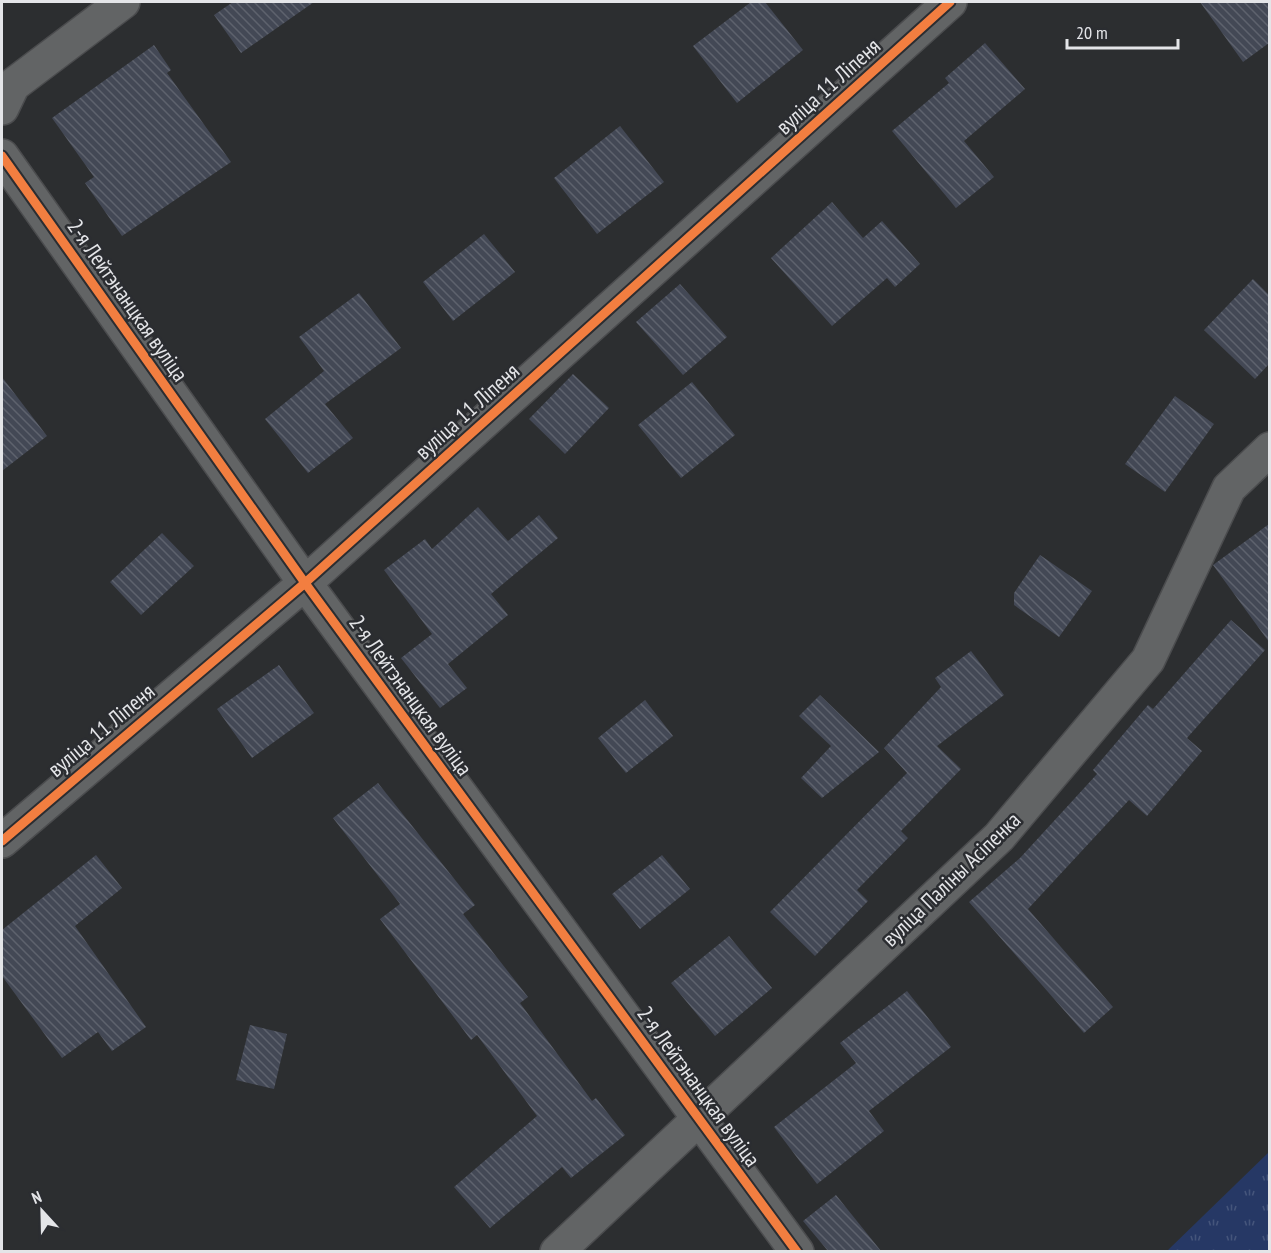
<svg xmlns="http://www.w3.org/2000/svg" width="1271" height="1253" viewBox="0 0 1271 1253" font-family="'PT Sans Narrow',sans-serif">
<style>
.grass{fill:url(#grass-tufts)}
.building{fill:url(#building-back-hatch)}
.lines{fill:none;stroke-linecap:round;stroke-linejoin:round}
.street-casing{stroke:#4b4c4e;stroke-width:36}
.street{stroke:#626465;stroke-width:33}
.cycleway-casing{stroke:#2b2d31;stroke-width:13}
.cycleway{stroke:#f27e40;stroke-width:9}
.labels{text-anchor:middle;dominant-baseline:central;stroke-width:5;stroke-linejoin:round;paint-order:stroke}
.street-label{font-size:22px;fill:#e4e5e8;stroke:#2b2d31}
</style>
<defs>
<pattern id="grass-tufts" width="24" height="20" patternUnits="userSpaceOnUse" patternTransform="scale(1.5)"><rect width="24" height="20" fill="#263865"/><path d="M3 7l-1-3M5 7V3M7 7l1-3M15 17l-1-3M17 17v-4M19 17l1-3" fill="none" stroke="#45557b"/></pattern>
<pattern id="building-back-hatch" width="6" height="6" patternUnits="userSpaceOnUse" patternTransform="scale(1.5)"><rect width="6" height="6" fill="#434855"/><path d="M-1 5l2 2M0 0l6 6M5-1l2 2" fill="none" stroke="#5e626d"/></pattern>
</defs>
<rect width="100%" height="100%" fill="#2c2e30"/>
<path class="grass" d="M 1269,1152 L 1269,1251 L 1167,1251 Z"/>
<path class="building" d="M 233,2 L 314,2 L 241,53 L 214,15 Z
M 751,2 L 765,2 L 803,50 L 737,103 L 693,46 Z
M 1200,2 L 1269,2 L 1269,43 L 1243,62 Z
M 985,43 L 1025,89 L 964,141 L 994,177 L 956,208 L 892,131 L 949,83 L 945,78 Z
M 154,45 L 171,70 L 167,73 L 231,162 L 122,236 L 85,183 L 94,177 L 52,118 Z
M 620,126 L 664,182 L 597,234 L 554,178 Z
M 832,202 L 863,238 L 882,221 L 920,264 L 895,287 L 887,278 L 832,326 L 771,258 Z
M 484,234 L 515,272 L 453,321 L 423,282 Z
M 1253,279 L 1269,295 L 1269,364 L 1255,379 L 1204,330 Z
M 680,284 L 727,337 L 683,375 L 636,322 Z
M 359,293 L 401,348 L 325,404 L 353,438 L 308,473 L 265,419 L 324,371 L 299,337 Z
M 573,374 L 609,408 L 565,454 L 529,419 Z
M 2,377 L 47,436 L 2,471 Z
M 692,382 L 735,435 L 681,478 L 638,425 Z
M 1175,396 L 1214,424 L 1165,492 L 1125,464 Z
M 478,507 L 508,541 L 539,515 L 558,538 L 491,594 L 508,615 L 448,664 L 467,688 L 440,708 L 401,658 L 432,634 L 384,570 L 425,539 L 432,549 Z
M 1269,524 L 1269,642 L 1213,565 Z
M 162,533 L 194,566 L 141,615 L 110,582 Z
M 1040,555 L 1092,591 L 1059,637 L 1014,605 L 1014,593 Z
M 1231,620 L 1265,650 L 1187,738 L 1202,751 L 1147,816 L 1129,800 L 1028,909 L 1113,1007 L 1084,1033 L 969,902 L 1020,858 L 1097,774 L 1093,770 L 1148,705 L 1153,709 Z
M 971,651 L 1004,695 L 937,746 L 961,769 L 901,831 L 908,838 L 857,890 L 868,901 L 815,956 L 770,912 L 907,773 L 884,748 L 941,687 L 935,678 Z
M 279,665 L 314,713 L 252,758 L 217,709 Z
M 820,695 L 879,752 L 822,798 L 801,778 L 831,746 L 799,716 Z
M 645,700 L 673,736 L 626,773 L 598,738 Z
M 378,783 L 475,905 L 463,914 L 528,997 L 520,1003 L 592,1101 L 596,1098 L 625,1135 L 571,1178 L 562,1167 L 490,1228 L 454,1187 L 537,1116 L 477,1035 L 471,1040 L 380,919 L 400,904 L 333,818 Z
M 96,855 L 122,888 L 75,926 L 146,1027 L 112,1051 L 98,1032 L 62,1058 L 2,976 L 2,930 Z
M 662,855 L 690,889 L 640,929 L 612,894 Z
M 729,936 L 772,988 L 715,1036 L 671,983 Z
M 907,991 L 951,1047 L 869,1111 L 884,1131 L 817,1184 L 774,1127 L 856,1063 L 840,1043 Z
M 250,1025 L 287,1034 L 274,1089 L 236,1080 Z
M 836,1195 L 881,1251 L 828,1251 L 803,1221 Z"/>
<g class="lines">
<defs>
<path id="street" d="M 2,108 L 13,85 L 123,2
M 2,156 L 305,583 L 797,1252
M 2,841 L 305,583 L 950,2
M 557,1252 L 999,837 L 1148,660 L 1229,488 L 1270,449"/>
</defs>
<use href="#street" class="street-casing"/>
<use href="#street" class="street"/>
<defs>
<path id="cycleway" d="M 2,156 L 305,583 L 797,1252
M 2,841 L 305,583 L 950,2"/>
</defs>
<use href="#cycleway" class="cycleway-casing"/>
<use href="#cycleway" class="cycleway"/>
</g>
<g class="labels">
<g class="street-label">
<text transform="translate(828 86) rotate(-42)">вуліца 11 Ліпеня</text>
<text transform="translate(128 300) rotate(55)">2-я Лейтэнанцкая вуліца</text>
<text transform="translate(467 411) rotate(-42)">вуліца 11 Ліпеня</text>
<text transform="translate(411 695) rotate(54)">2-я Лейтэнанцкая вуліца</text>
<text transform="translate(101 730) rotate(-40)">вуліца 11 Ліпеня</text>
<text transform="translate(951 879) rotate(-44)">вуліца Паліны Асіпенка</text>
<text transform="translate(699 1086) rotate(54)">2-я Лейтэнанцкая вуліца</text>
</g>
</g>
<rect width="1271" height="1253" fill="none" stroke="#e4e5e8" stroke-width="6"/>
<g transform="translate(42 1211) rotate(338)" stroke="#2b2d31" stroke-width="4.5" paint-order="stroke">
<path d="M0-4.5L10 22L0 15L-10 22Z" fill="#e4e5e8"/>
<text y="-9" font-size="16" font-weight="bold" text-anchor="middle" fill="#e4e5e8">N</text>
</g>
<path d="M1067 39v9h111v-9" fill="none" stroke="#e4e5e8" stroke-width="3"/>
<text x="1076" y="39" font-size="18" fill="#e4e5e8" stroke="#2b2d31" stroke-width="4.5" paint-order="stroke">20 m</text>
</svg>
